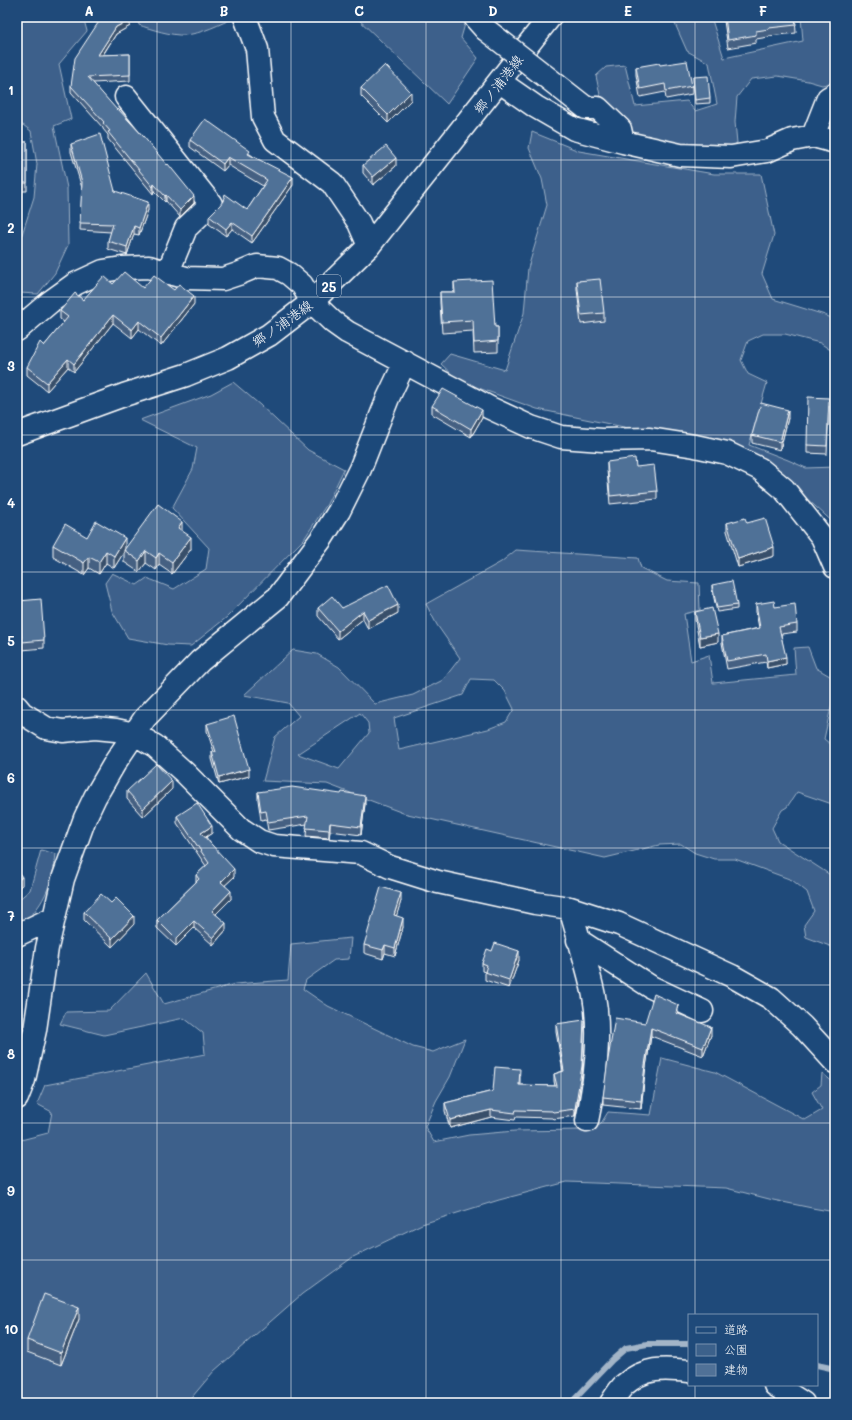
<svg xmlns="http://www.w3.org/2000/svg" width="852" height="1420" viewBox="0 0 852 1420" font-family="Mali,'Klee One',sans-serif">
<style>
.green{fill:#3c618b;stroke:#9eb0c5;fill-rule:evenodd}
.lines{fill:none;stroke-linecap:round;stroke-linejoin:round}
.stream{stroke:#a3b5c8;stroke-width:6}
.minor-casing{stroke:#fff;stroke-width:25}
.major-casing{stroke:#fff;stroke-width:25}
.minor{stroke:#1f4a7a;stroke-width:22}
.major{stroke:#1f4a7a;stroke-width:22}
.minor-bridge-casing{stroke:#fff;stroke-width:25;stroke-linecap:butt}
.minor-bridge{stroke:#1f4a7a;stroke-width:22}
.wall{fill:#456182;stroke:#fff}
.shaded-wall{fill:#384f6a;stroke:#fff}
.building{fill:#507197;stroke:#fff}
.grid{fill:none;stroke:#fff;stroke-width:1;stroke-opacity:0.55}
.labels{text-anchor:middle;dominant-baseline:central;stroke-width:3.5;stroke-linejoin:round;paint-order:stroke}
.shield{fill:#1f4a7a;stroke:#bcc9d7;stroke-width:1}
.shield-label{font-size:13px;font-weight:bold;fill:#fff}
.street-label{font-size:14px;fill:#fff;stroke:#1f4a7a}
.neatline{fill:none;stroke:#fff;stroke-width:1.5}
.grid-label{font-size:13px;text-anchor:middle;font-weight:bold;fill:#fff}
</style>
<rect width="100%" height="100%" fill="#1f4a7a"/>
<filter id="ink" filterUnits="userSpaceOnUse"><feTurbulence type="fractalNoise" baseFrequency=".025" numOctaves="2"/><feDisplacementMap in="SourceGraphic" scale="8" xChannelSelector="R" yChannelSelector="G"/><feConvolveMatrix kernelMatrix="1 2 1 2 8 2 1 2 1" color-interpolation-filters="sRGB"/></filter>
<g filter="url(#ink)">
<path class="green" d="M 17,17 L 83,17 L 87,31 L 59,64 L 71,119 L 54,126 L 67,188 L 68,245 L 55,273 L 38,294 L 19,293 L 17,289 L 17,250 L 34,197 L 37,164 L 31,131 L 23,125 L 17,125 Z
M 137,17 L 236,17 C 220,24 202,34 184,35 C 173,36 150,29 139,25 Z
M 356,17 L 467,17 L 461,38 L 478,58 L 447,104 Z
M 611,17 L 632,17 L 629,20 L 615,22 Z
M 672,17 L 711,17 L 724,58 L 803,41 L 801,17 L 835,17 L 835,40 C 831,46 834,53 835,59 C 836,67 835,75 835,82 L 822,85 L 808,81 L 778,76 L 751,79 L 737,97 L 735,122 L 737,143 L 725,150 L 638,138 L 625,126 L 600,95 L 596,76 L 606,67 L 625,65 L 635,106 L 687,101 L 695,111 L 717,104 L 709,63 L 687,51 Z
M 532,132 L 579,151 L 714,174 L 761,174 L 774,235 L 762,274 L 773,299 L 825,315 L 835,320 L 835,353 L 820,343 L 785,334 L 763,334 L 748,341 L 741,360 L 748,374 L 767,383 L 749,445 L 788,460 L 806,468 L 835,467 L 835,524 L 777,472 L 648,432 L 537,409 L 459,381 L 441,364 L 450,354 L 505,370 L 524,313 L 528,268 L 547,205 L 542,179 L 529,148 Z
M 233,382 L 260,405 L 308,450 L 344,469 L 327,504 L 304,539 L 227,617 L 191,646 L 168,645 L 128,638 L 112,611 L 105,583 L 112,573 L 137,585 L 147,578 L 174,589 L 206,569 L 209,548 L 172,508 L 193,469 L 197,448 L 140,420 L 211,394 Z
M 516,550 L 638,558 L 641,568 L 667,581 L 699,583 L 700,610 L 684,614 L 691,661 L 709,655 L 713,683 L 796,675 L 794,648 L 808,647 L 816,668 L 835,679 L 835,689 L 824,739 L 835,748 L 835,805 L 797,792 L 787,807 L 782,810 L 772,828 L 778,841 L 835,878 L 835,948 L 806,937 L 804,925 L 814,911 L 807,892 L 792,880 L 735,859 L 714,859 L 695,853 L 681,844 L 659,845 L 605,858 L 403,813 L 327,784 L 263,781 L 275,737 L 299,716 L 288,703 L 244,695 L 293,650 L 317,654 L 339,667 L 375,704 L 413,695 L 443,680 L 460,658 L 437,625 L 426,604 L 501,562 ZM 471,679 L 494,680 L 505,691 L 514,709 L 506,722 L 488,729 L 399,750 L 394,718 L 463,695 ZM 360,713 L 368,723 L 369,733 L 339,769 L 298,754 Z
M 41,850 L 56,854 C 53,881 43,912 17,925 L 17,901 L 30,890 Z
M 351,938 L 349,959 L 334,960 L 306,980 L 303,989 L 328,1006 L 413,1047 L 433,1052 L 465,1039 L 450,1077 L 436,1101 L 425,1127 L 434,1142 L 469,1135 L 515,1131 L 581,1130 L 600,1125 L 608,1112 L 651,1115 L 662,1058 L 715,1072 L 805,1120 L 822,1110 L 812,1092 L 821,1085 L 822,1073 L 835,1084 L 835,1212 L 812,1208 L 773,1200 L 726,1188 L 567,1182 L 499,1200 L 422,1224 L 353,1257 L 302,1294 L 214,1371 L 187,1403 L 17,1403 L 17,1151 L 21,1140 L 48,1133 L 52,1112 L 37,1104 L 45,1085 L 205,1054 L 203,1033 L 184,1018 L 104,1035 L 60,1024 L 66,1012 L 109,1011 L 146,973 L 164,1004 L 235,984 L 288,980 L 291,944 Z"/>
<g class="lines">
<path class="stream" d="M 817,1365 L 835,1369
M 571,1403 L 612,1360 L 626,1348 L 647,1344 L 689,1344"/>
<defs>
<path id="minor" d="M 245,17 L 257,49 L 263,117 L 275,140 L 332,183 L 359,223 L 369,246
M 477,17 L 476,19 L 485,29
M 549,79 L 586,108 L 598,108 L 620,129 L 623,142
M 500,82 L 536,107 L 574,129 L 623,142 L 680,155 L 731,157 L 767,151 L 792,140 L 813,136 L 835,142
M 126,97 L 211,204 L 186,228 L 168,272
M 813,136 L 828,98 L 835,94
M 17,330 L 50,302 L 75,284 L 103,271 L 122,268 L 149,267 L 186,278 L 223,279 L 238,274 L 257,266 L 278,268 L 289,274 L 302,285 L 312,302 L 333,322 L 347,332 L 490,408 L 531,427 L 561,437 L 602,440 L 650,439 L 695,446 L 727,453 L 760,469 L 784,489 L 822,537 L 835,567
M 17,707 L 22,713 L 46,728 L 63,731 L 95,728 L 116,730 L 135,734 L 155,746 L 185,773 L 241,829 L 259,841 L 274,846 L 361,853 L 390,867 L 438,882 L 535,903 L 570,908 L 619,924 L 732,976 L 771,998 L 802,1026 L 835,1062
M 570,908 C 578,937 588,967 594,996 C 601,1033 595,1084 587,1121
M 17,935 L 53,918
M 578,940 L 651,987 L 702,1011
M 17,1098 L 24,1080 L 35,1030 L 47,948 L 63,879 L 85,818 L 95,797 L 116,761 L 145,718 L 200,661 L 278,597 L 322,538 L 339,511 L 360,469 L 388,398 L 405,362
M 775,1385 L 803,1403
M 611,1403 C 615,1397 619,1390 624,1385 C 645,1367 663,1368 689,1371"/>
<path id="major" d="M 17,434 L 124,395 L 186,375 L 228,358 L 269,335 L 312,302 L 369,246 L 550,17"/>
</defs>
<use href="#minor" class="minor-casing"/>
<use href="#major" class="major-casing"/>
<use href="#minor" class="minor"/>
<use href="#major" class="major"/>
<defs>
<path id="minor-bridge" d="M 485,29 L 549,79"/>
</defs>
<use href="#minor-bridge" class="minor-bridge-casing"/>
<use href="#minor-bridge" class="minor-bridge"/>
</g>
<path class="wall" d="M 102,17 L 130,26 L 116,34 L 103,55 L 130,54 L 130,81 L 93,83 L 194,203 L 180,217 L 166,201 L 165,202 L 154,191 L 153,194 L 108,139 L 108,135 L 103,129 L 103,128 L 71,92 L 71,86 Z
M 724,17 L 795,17 L 796,33 L 769,36 L 769,37 L 756,39 L 756,43 L 728,48 L 724,21 Z
M 660,65 L 692,86 L 692,94 L 666,99 L 665,92 L 640,97 L 636,75 L 636,67 Z
M 693,77 L 710,98 L 710,103 L 695,104 Z
M 361,88 L 411,100 L 388,123 L 361,96 Z
M 190,140 L 250,154 L 293,185 L 252,243 L 232,229 L 226,236 L 209,224 L 209,216 L 220,205 L 247,210 L 263,186 L 228,165 L 223,171 L 190,147 Z
M 17,142 L 27,142 L 27,191 L 17,191 Z
M 71,144 L 115,191 L 148,210 L 139,235 L 134,234 L 127,255 L 108,249 L 108,241 L 111,232 L 80,230 L 82,188 L 71,152 Z
M 363,165 L 396,166 L 373,185 L 363,173 Z
M 577,281 L 604,313 L 604,321 L 581,324 L 577,289 Z
M 454,282 L 495,327 L 498,327 L 498,352 L 474,353 L 473,331 L 442,333 L 440,303 L 440,292 L 454,292 Z
M 113,284 L 143,288 L 174,290 L 194,304 L 161,346 L 139,329 L 132,338 L 113,323 L 74,372 L 68,367 L 47,391 L 27,375 L 27,367 L 44,346 L 64,322 L 60,319 L 60,311 Z
M 432,406 L 482,418 L 471,437 L 432,414 Z
M 829,406 L 827,454 L 807,453 L 807,445 Z
M 788,418 L 780,450 L 752,443 L 752,435 Z
M 607,462 L 636,467 L 657,491 L 657,499 L 610,504 L 607,470 Z
M 727,523 L 747,523 L 774,556 L 738,567 L 727,531 Z
M 182,531 L 191,549 L 172,574 L 159,565 L 156,570 L 146,563 L 139,572 L 124,562 L 124,552 L 114,568 L 106,563 L 99,574 L 89,568 L 84,575 L 53,557 L 53,545 L 87,537 L 125,549 Z
M 712,585 L 737,605 L 737,609 L 717,612 L 712,589 Z
M 19,601 L 44,640 L 44,648 L 22,650 L 19,609 Z
M 756,604 L 775,607 L 797,624 L 797,632 L 781,634 L 786,664 L 767,668 L 766,662 L 727,669 L 722,643 L 722,636 L 759,628 L 756,612 Z
M 318,608 L 342,608 L 398,613 L 368,629 L 363,619 L 338,639 L 318,616 Z
M 695,612 L 718,642 L 700,646 L 695,620 Z
M 207,724 L 249,776 L 219,784 L 212,759 L 212,752 L 214,752 L 207,731 Z
M 172,789 L 143,817 L 127,799 L 127,791 Z
M 258,792 L 365,804 L 361,835 L 330,831 L 329,838 L 306,836 L 307,824 L 268,830 L 266,819 L 261,820 L 258,800 Z
M 177,816 L 212,833 L 206,837 L 234,877 L 225,885 L 231,899 L 216,914 L 226,930 L 213,945 L 194,928 L 176,946 L 157,928 L 157,920 L 196,882 L 196,875 L 206,866 L 177,823 Z
M 401,901 L 396,916 L 403,927 L 395,956 L 385,953 L 383,959 L 364,953 L 364,945 Z
M 84,912 L 134,924 L 112,947 L 84,920 Z
M 492,951 L 519,960 L 509,988 L 485,980 L 485,972 L 482,971 L 482,963 Z
M 678,1014 L 711,1035 L 703,1056 L 651,1036 L 645,1073 L 641,1109 L 603,1105 L 603,1097 L 645,1023 Z
M 556,1024 L 584,1027 L 582,1074 L 575,1116 L 553,1119 L 552,1118 L 516,1117 L 515,1120 L 491,1117 L 450,1128 L 445,1111 L 445,1103 L 493,1091 L 520,1076 L 520,1085 L 555,1086 L 554,1081 L 554,1074 L 563,1071 L 556,1032 Z
M 79,1319 L 61,1365 L 27,1352 L 27,1340 Z"/>
<path class="shaded-wall" d="M 130,20 L 130,26 L 116,34 L 98,62 L 98,55 L 116,27 Z
M 411,92 L 411,100 L 388,123 L 388,115 Z
M 228,157 L 228,165 L 223,171 L 223,164 Z
M 396,158 L 396,166 L 373,185 L 373,177 Z
M 293,177 L 293,185 L 252,243 L 252,236 Z
M 154,184 L 154,191 L 153,194 L 153,187 Z
M 166,195 L 166,201 L 165,202 L 165,196 Z
M 194,196 L 194,203 L 180,217 L 180,210 Z
M 148,202 L 148,210 L 139,235 L 139,228 Z
M 232,222 L 232,229 L 226,236 L 226,229 Z
M 134,226 L 134,234 L 127,255 L 127,247 Z
M 194,296 L 194,304 L 161,346 L 161,338 Z
M 113,315 L 113,323 L 74,372 L 74,364 Z
M 139,321 L 139,329 L 132,338 L 132,330 Z
M 68,359 L 68,367 L 47,391 L 47,383 Z
M 482,410 L 482,418 L 471,437 L 471,429 Z
M 788,410 L 788,418 L 780,450 L 780,442 Z
M 182,522 L 182,534 L 178,528 Z
M 191,537 L 191,549 L 172,574 L 172,562 Z
M 125,538 L 125,550 L 124,550 L 124,552 L 114,568 L 114,556 Z
M 774,547 L 774,556 L 738,567 L 738,559 Z
M 106,551 L 106,563 L 99,574 L 99,562 Z
M 146,551 L 146,563 L 139,572 L 139,561 Z
M 159,553 L 159,565 L 156,570 L 156,558 Z
M 89,557 L 89,568 L 84,575 L 84,563 Z
M 398,605 L 398,613 L 368,629 L 368,620 Z
M 363,611 L 363,619 L 338,639 L 338,631 Z
M 718,634 L 718,642 L 700,646 L 700,637 Z
M 786,657 L 786,664 L 767,668 L 767,661 Z
M 249,769 L 249,776 L 219,784 L 219,777 Z
M 172,781 L 172,789 L 143,817 L 143,809 Z
M 365,796 L 365,804 L 361,835 L 361,827 Z
M 330,823 L 330,831 L 329,838 L 329,830 Z
M 212,826 L 212,833 L 201,840 L 201,833 Z
M 234,869 L 234,877 L 221,889 L 221,882 Z
M 22,877 L 22,885 L 17,889 L 17,881 Z
M 231,891 L 231,899 L 212,918 L 212,911 Z
M 401,893 L 401,901 L 394,924 L 394,915 Z
M 134,916 L 134,924 L 112,947 L 112,939 Z
M 403,918 L 403,927 L 395,956 L 395,948 Z
M 194,921 L 194,928 L 176,946 L 176,939 Z
M 226,923 L 226,930 L 213,945 L 213,938 Z
M 385,945 L 385,953 L 383,959 L 383,950 Z
M 519,951 L 519,960 L 509,988 L 509,980 Z
M 678,1005 L 678,1014 L 676,1013 Z
M 584,1020 L 582,1074 L 575,1116 L 575,1109 Z
M 711,1027 L 711,1035 L 703,1056 L 703,1048 Z
M 651,1028 L 651,1036 L 645,1073 L 641,1109 L 641,1101 L 645,1065 Z
M 491,1110 L 491,1117 L 450,1128 L 450,1120 Z
M 79,1307 L 79,1319 L 61,1365 L 61,1353 Z"/>
<path class="building" d="M 102,17 L 128,17 L 130,20 L 116,27 L 98,55 L 130,54 L 130,75 L 88,77 L 117,110 L 118,109 L 143,136 L 167,165 L 168,164 L 194,196 L 180,210 L 166,195 L 165,196 L 154,184 L 153,187 L 108,132 L 110,131 L 103,123 L 104,122 L 71,86 L 75,58 Z
M 725,17 L 795,17 L 796,25 L 769,28 L 769,29 L 756,31 L 756,35 L 728,40 Z
M 687,61 L 692,86 L 666,91 L 665,84 L 640,89 L 636,67 L 659,63 L 660,65 Z
M 385,65 L 411,92 L 388,115 L 361,88 Z
M 708,76 L 710,98 L 695,100 L 693,77 Z
M 205,119 L 250,151 L 248,154 L 293,177 L 252,236 L 232,222 L 226,229 L 209,216 L 220,205 L 223,201 L 225,194 L 247,210 L 267,180 L 228,157 L 223,164 L 190,140 Z
M 100,134 L 115,191 L 148,202 L 139,228 L 134,226 L 127,247 L 108,241 L 113,224 L 80,223 L 82,182 L 71,144 Z
M 17,142 L 27,142 L 27,183 L 17,183 Z
M 386,146 L 396,158 L 373,177 L 363,165 Z
M 124,272 L 143,288 L 154,275 L 174,290 L 179,284 L 194,296 L 161,338 L 139,321 L 132,330 L 113,315 L 74,364 L 68,359 L 47,383 L 27,367 L 40,342 L 44,346 L 68,317 L 60,311 L 75,293 L 83,300 L 104,276 L 113,284 Z
M 600,279 L 604,313 L 581,315 L 577,281 Z
M 492,280 L 495,327 L 498,327 L 498,341 L 474,343 L 473,320 L 442,322 L 440,292 L 455,292 L 454,282 Z
M 443,389 L 482,410 L 471,429 L 432,406 Z
M 808,397 L 829,398 L 827,446 L 807,445 Z
M 761,403 L 788,410 L 780,442 L 752,435 Z
M 635,458 L 636,467 L 654,465 L 657,491 L 610,496 L 607,462 Z
M 158,504 L 182,522 L 178,528 L 191,537 L 172,562 L 159,553 L 156,558 L 146,551 L 139,561 L 124,550 Z
M 745,518 L 747,523 L 765,518 L 774,547 L 738,559 L 727,523 Z
M 96,521 L 125,538 L 114,556 L 106,551 L 99,562 L 89,557 L 84,563 L 53,545 L 65,524 L 87,537 Z
M 732,581 L 737,605 L 717,608 L 712,585 Z
M 388,585 L 398,605 L 368,620 L 363,611 L 338,631 L 318,608 L 332,596 L 342,608 Z
M 41,599 L 44,640 L 22,642 L 19,601 Z
M 774,601 L 775,607 L 795,604 L 797,624 L 779,627 L 786,657 L 767,661 L 766,654 L 727,661 L 722,636 L 760,628 L 756,604 Z
M 712,608 L 718,634 L 700,637 L 695,612 Z
M 234,716 L 249,769 L 219,777 L 212,752 L 216,752 L 207,724 Z
M 156,764 L 172,781 L 143,809 L 127,791 Z
M 292,787 L 341,794 L 342,792 L 365,796 L 361,827 L 330,823 L 329,830 L 306,828 L 308,816 L 268,822 L 266,811 L 261,812 L 258,792 Z
M 197,803 L 212,826 L 201,833 L 234,869 L 221,882 L 231,891 L 212,911 L 226,923 L 213,938 L 194,921 L 176,939 L 157,920 L 199,879 L 196,875 L 209,863 L 177,816 Z
M 17,870 L 22,877 L 17,881 Z
M 381,887 L 401,893 L 394,915 L 403,918 L 395,948 L 385,945 L 383,950 L 364,945 Z
M 101,894 L 111,903 L 116,898 L 134,916 L 112,939 L 84,912 Z
M 495,943 L 519,951 L 509,980 L 485,972 L 487,965 L 482,963 L 487,949 L 492,951 Z
M 654,994 L 678,1005 L 676,1013 L 711,1027 L 703,1048 L 651,1028 L 645,1065 L 641,1101 L 603,1097 L 608,1059 L 615,1018 L 645,1023 Z
M 584,1020 L 582,1066 L 575,1109 L 553,1112 L 552,1111 L 516,1110 L 515,1113 L 491,1110 L 450,1120 L 445,1103 L 493,1091 L 495,1067 L 520,1069 L 519,1085 L 557,1086 L 554,1074 L 564,1071 L 556,1024 Z
M 44,1294 L 79,1307 L 61,1353 L 27,1340 Z"/>
</g>
<path class="grid" d="M 157,17 L 157,1403M 291,17 L 291,1403M 426,17 L 426,1403M 561,17 L 561,1403M 695,17 L 695,1315M 17,160 L 835,160M 17,297 L 835,297M 17,435 L 835,435M 17,572 L 835,572M 17,710 L 835,710M 17,848 L 835,848M 17,985 L 835,985M 17,1123 L 835,1123M 17,1260 L 835,1260M 695,1385 L 695,1403"/>
<g class="labels">
<rect class="shield" x="317" y="275" width="24" height="22" rx="3"/>
<g class="shield-label">
<text x="329" y="286">25</text>
</g>
<g class="street-label">
<text transform="translate(498 84) rotate(-52)">郷ノ浦港線</text>
<text transform="translate(282 323) rotate(-35)">郷ノ浦港線</text>
</g>
</g>
<rect width="852" height="1420" fill="none" stroke="#1f4a7a" stroke-width="44"/>
<rect x="688" y="1314" width="130" height="72" fill="#1f4a7a" stroke="#7992af"/>
<rect x="696" y="1327" width="20" height="6" fill="#1f4a7a" stroke="#7992af"/>
<text x="724" y="1334" font-size="12" fill="#ffffff">道路</text>
<rect x="696" y="1344" width="20" height="12" fill="#3c618b" stroke="#7992af"/>
<text x="724" y="1354" font-size="12" fill="#ffffff">公園</text>
<rect x="696" y="1364" width="20" height="12" fill="#507197" stroke="#7992af"/>
<text x="724" y="1374" font-size="12" fill="#ffffff">建物</text>
<rect x="22" y="22" width="808" height="1376" class="neatline"/>
<g class="grid-label">
<text x="89" y="16">A</text>
<text x="224" y="16">B</text>
<text x="359" y="16">C</text>
<text x="493" y="16">D</text>
<text x="628" y="16">E</text>
<text x="763" y="16">F</text>
<text x="11" y="95">1</text>
<text x="11" y="233">2</text>
<text x="11" y="371">3</text>
<text x="11" y="508">4</text>
<text x="11" y="646">5</text>
<text x="11" y="783">6</text>
<text x="11" y="921">7</text>
<text x="11" y="1059">8</text>
<text x="11" y="1196">9</text>
<text x="11" y="1334">10</text>
</g>
</svg>
